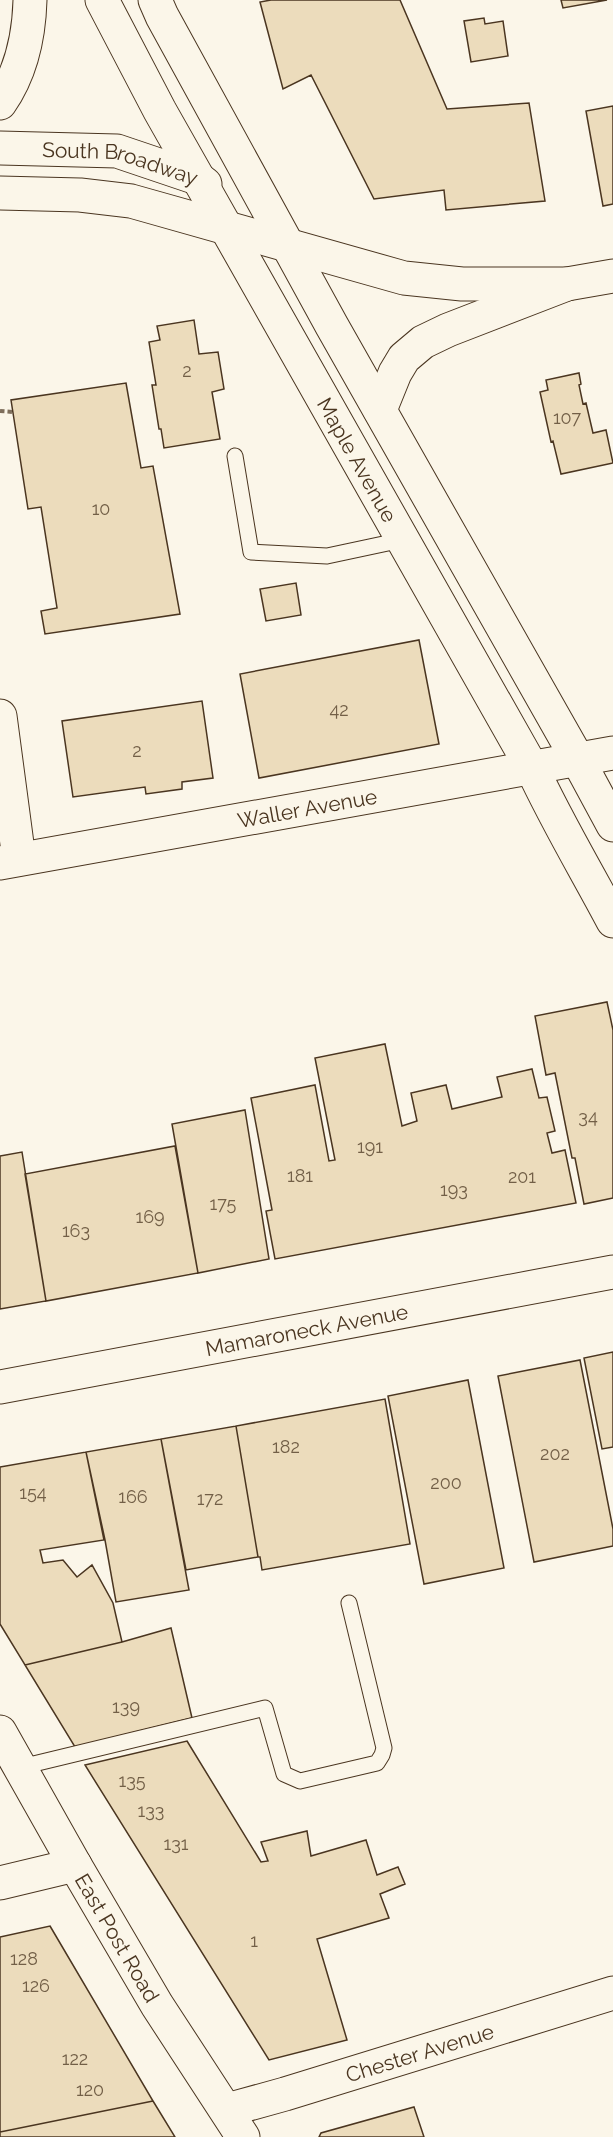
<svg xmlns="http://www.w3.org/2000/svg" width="613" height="2137" viewBox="0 0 613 2137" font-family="Raleway,sans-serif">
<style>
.building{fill:#ecdcbc;stroke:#4a3520;stroke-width:1.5}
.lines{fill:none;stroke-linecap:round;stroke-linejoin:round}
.lane-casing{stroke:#4a3520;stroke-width:17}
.secondary-casing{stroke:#4a3520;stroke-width:35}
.primary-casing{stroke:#4a3520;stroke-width:35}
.path{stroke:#7f6f5c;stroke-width:4;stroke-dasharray:4.5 3;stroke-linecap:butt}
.lane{stroke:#fbf6e9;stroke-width:15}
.secondary{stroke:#fbf6e9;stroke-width:33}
.primary{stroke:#fbf6e9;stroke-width:33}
.labels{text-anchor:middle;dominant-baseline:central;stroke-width:4.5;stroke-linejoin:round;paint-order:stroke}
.number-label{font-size:18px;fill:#725f47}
.street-label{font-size:21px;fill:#4a3520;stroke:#fbf6e9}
</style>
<rect width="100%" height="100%" fill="#fbf6e9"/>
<path class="building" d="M 271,0 L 400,0 L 447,109 L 529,103 L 545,201 L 446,210 L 444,190 L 374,199 L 311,75 L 283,89 L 260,2 Z
M 561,0 L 607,0 L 563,8 Z
M 484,18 L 485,24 L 503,21 L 508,56 L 471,62 L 464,21 Z
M 613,106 L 613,204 L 603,206 L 586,111 Z
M 194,320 L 199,354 L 218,352 L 224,389 L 212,392 L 220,439 L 164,448 L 161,429 L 159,429 L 152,385 L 156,385 L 149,342 L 160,340 L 157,326 Z
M 579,373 L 581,384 L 579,385 L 583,404 L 586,403 L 593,433 L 606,430 L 613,463 L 561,474 L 553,441 L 551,442 L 540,392 L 548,390 L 546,380 Z
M 126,383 L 141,468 L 153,466 L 180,614 L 45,634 L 41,611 L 57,608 L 41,507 L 28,509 L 11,400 Z
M 296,583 L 301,615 L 266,621 L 260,589 Z
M 419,640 L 439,744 L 259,778 L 240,674 Z
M 202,701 L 213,778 L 182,782 L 182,789 L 146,794 L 145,787 L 73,797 L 62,721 Z
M 607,1002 L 613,1030 L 613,1198 L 584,1204 L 575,1158 L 572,1158 L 555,1073 L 546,1075 L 535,1016 Z
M 385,1044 L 402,1126 L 417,1121 L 411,1093 L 446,1085 L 452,1109 L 502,1097 L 497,1077 L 532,1069 L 539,1098 L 547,1097 L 555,1131 L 547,1133 L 552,1153 L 565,1150 L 576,1203 L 275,1259 L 266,1211 L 272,1210 L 251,1098 L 315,1085 L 329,1161 L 335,1160 L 315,1058 Z
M 245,1110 L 269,1259 L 198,1273 L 172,1124 Z
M 175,1146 L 198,1273 L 46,1301 L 25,1174 Z
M 22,1152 L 46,1301 L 0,1309 L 0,1156 Z
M 613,1352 L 613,1447 L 602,1449 L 584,1358 Z
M 580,1360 L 613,1529 L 613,1546 L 534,1562 L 498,1376 Z
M 468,1380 L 504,1568 L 424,1584 L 388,1396 Z
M 385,1399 L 410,1544 L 262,1570 L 260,1557 L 258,1557 L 236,1426 Z
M 236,1426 L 258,1557 L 186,1570 L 161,1439 Z
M 161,1439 L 189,1590 L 116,1602 L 105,1540 L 86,1452 Z
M 86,1452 L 104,1540 L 40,1550 L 43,1563 L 63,1560 L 77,1577 L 92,1565 L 113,1603 L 122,1642 L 25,1665 L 0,1624 L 0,1467 Z
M 171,1628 L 192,1718 L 75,1747 L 25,1665 L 122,1642 Z
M 187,1741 L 261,1862 L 268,1861 L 261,1842 L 307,1831 L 311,1856 L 366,1840 L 377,1875 L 398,1867 L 405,1884 L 380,1894 L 389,1918 L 317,1939 L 347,2040 L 269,2060 L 85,1765 Z
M 50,1926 L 153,2101 L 0,2132 L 0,1937 Z
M 153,2101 L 175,2137 L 0,2137 L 0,2132 Z
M 414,2107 L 424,2137 L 319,2137 L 321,2133 Z"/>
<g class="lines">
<defs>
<path id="lane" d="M 235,456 L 251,552 L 327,556 L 402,540
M 21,1767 L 265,1708 L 284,1774 L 300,1781 L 377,1763 L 382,1755 L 384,1748 L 349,1603"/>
<g id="secondary">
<path id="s1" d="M 102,0 L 160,111 L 532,768 C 556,820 586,870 613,921"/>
<path d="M 155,0 L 162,16 L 332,326 L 578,760 L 613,825"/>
<path d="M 0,103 C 21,73 29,36 30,0"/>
<path id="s2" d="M 0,148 L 117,151 L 197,178 L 205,184"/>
<path d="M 0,193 L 80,195 L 131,201 L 404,278 L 462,284 L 567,284"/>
<path d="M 380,410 L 395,373 L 404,358 L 423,342 L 448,330 L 567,284 L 613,276"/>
<path d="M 0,716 L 19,859"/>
<path id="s3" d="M 0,863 L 613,753"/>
<path id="s4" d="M 0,1387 L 613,1272"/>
<path d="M 0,1883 L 75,1865"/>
<path id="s5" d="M 227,2110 L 285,2094 L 613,1993"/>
</g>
<g id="primary">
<path id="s6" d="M 0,1732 L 75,1865 L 157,2005 L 243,2137"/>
</g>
</defs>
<use href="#lane" class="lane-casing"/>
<use href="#secondary" class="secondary-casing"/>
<use href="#primary" class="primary-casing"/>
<path class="path" d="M 0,411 L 13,412"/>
<use href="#lane" class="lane"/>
<use href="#secondary" class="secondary"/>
<use href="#primary" class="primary"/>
</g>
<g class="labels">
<g class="number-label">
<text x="187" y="370">2</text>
<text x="567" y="417">107</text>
<text x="101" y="508">10</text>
<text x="339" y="709">42</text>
<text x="137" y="750">2</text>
<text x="588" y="1116">34</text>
<text x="370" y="1146">191</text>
<text x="300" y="1175">181</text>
<text x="522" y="1176">201</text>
<text x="454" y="1189">193</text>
<text x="223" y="1203">175</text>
<text x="150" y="1216">169</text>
<text x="76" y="1230">163</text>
<text x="286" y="1446">182</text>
<text x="555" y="1453">202</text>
<text x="446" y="1482">200</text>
<text x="33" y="1492">154</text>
<text x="133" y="1496">166</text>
<text x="210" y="1498">172</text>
<text x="126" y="1706">139</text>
<text x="132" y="1780">135</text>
<text x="151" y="1810">133</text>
<text x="176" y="1843">131</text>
<text x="254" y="1940">1</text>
<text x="24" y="1958">128</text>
<text x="36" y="1985">126</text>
<text x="75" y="2058">122</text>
<text x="90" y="2089">120</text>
</g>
<g class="street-label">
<text stroke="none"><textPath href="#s2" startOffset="122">South Broadway</textPath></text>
<text stroke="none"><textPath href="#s1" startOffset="526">Maple Avenue</textPath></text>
<text stroke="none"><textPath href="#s3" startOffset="312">Waller Avenue</textPath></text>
<text stroke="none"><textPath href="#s4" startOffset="312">Mamaroneck Avenue</textPath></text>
<text stroke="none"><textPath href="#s6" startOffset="237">East Post Road</textPath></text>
<text stroke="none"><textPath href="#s5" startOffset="201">Chester Avenue</textPath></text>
</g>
</g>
</svg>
